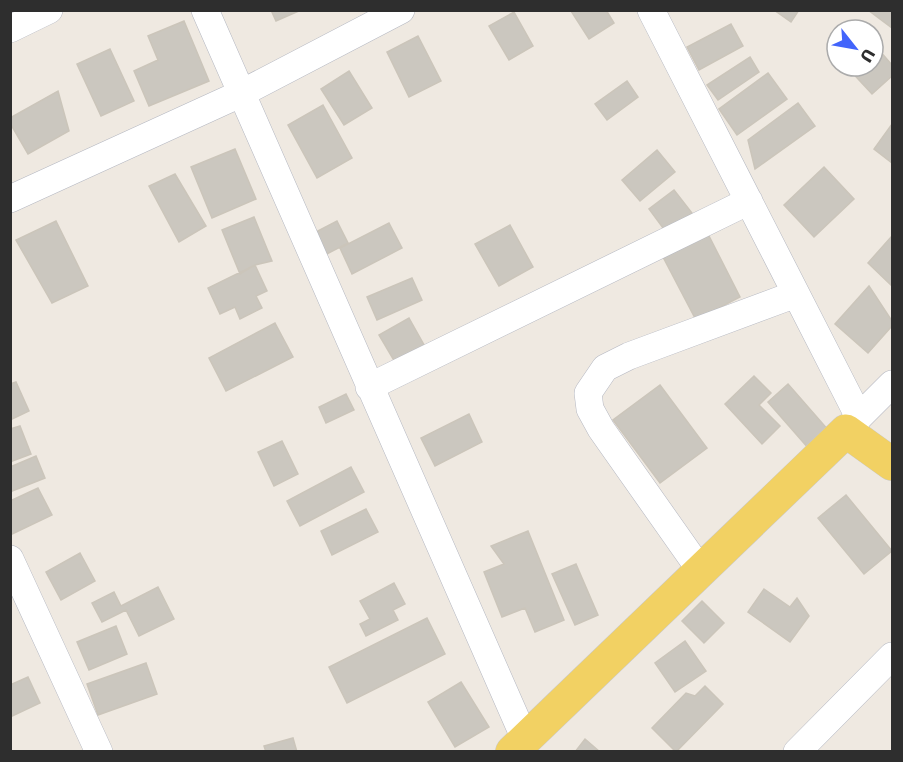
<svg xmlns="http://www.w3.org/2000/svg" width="903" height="762" viewBox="0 0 903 762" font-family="'DejaVu Sans',sans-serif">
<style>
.building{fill:#cbc7bf;stroke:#cbc5ba;stroke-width:1.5}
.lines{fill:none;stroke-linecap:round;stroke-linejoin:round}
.minor-casing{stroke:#b4b7c1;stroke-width:28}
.major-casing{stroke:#c9c9c9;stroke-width:34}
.minor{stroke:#fff;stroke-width:27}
.major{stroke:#f2d163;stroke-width:33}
</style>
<rect width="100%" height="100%" fill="#efe9e1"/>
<path class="building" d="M 271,10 L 301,10 L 276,21 Z
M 606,10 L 614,23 L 589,39 L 571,11 Z
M 774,10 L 799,10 L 791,22 Z
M 868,10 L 892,10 L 892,28 Z
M 514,12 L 533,46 L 509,60 L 489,26 Z
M 184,21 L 209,81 L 149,106 L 134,71 L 158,60 L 148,36 Z
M 731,24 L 743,46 L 699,70 L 687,47 Z
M 418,36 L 441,81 L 409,97 L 387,52 Z
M 837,40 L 837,56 L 829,47 Z
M 873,43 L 892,65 L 892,76 L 872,94 L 846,66 L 873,66 Z
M 110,49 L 134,101 L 101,116 L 77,64 Z
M 750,57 L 759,72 L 718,100 L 707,85 Z
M 349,71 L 372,108 L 344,125 L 321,89 Z
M 768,73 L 787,99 L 737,135 L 719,109 Z
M 627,81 L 638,97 L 607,120 L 595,104 Z
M 58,91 L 69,131 L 28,154 L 10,123 L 10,118 Z
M 798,103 L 815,126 L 755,169 L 748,140 Z
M 323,105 L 352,158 L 317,178 L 288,125 Z
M 892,124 L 892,163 L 874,149 Z
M 235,149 L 256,199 L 212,218 L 191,167 Z
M 657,150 L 675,172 L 640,201 L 622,180 Z
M 824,167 L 854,199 L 814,237 L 784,205 Z
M 175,174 L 206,226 L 179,242 L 149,186 Z
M 674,190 L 692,213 L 666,232 L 649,209 Z
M 254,217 L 272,261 L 255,265 L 240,274 L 222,230 Z
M 56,221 L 88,286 L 52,303 L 16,240 Z
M 337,221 L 348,243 L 321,257 L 310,235 Z
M 389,223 L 402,248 L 352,274 L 340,248 Z
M 510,225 L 533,267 L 499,286 L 475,244 Z
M 707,232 L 740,297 L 696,320 L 662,255 Z
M 891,237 L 892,238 L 892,286 L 868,263 Z
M 255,265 L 267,291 L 256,296 L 262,308 L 240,319 L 235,307 L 220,314 L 208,288 Z
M 412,278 L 422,300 L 377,320 L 367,297 Z
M 869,286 L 892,321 L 892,326 L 868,353 L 835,324 Z
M 409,318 L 428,352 L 399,369 L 379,335 Z
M 275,323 L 293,357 L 226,391 L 209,358 Z
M 754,376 L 771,393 L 759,405 L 780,426 L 762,444 L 725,404 Z
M 16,382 L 29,411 L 10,420 L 10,384 Z
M 788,384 L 829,431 L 809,449 L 768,402 Z
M 660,385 L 707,448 L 660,483 L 613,420 Z
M 346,394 L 354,410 L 326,423 L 319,407 Z
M 469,414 L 482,442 L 435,466 L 421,438 Z
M 20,426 L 31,454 L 10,462 L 10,429 Z
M 282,441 L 298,474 L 274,486 L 258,452 Z
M 36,456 L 45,478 L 10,492 L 10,467 Z
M 351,467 L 364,492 L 300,526 L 287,501 Z
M 38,488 L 52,515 L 10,535 L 10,501 Z
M 846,495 L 892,551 L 864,574 L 818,518 Z
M 366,509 L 378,532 L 332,555 L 321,531 Z
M 528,531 L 564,620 L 535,632 L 525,608 L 502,617 L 484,572 L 504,564 L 491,546 Z
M 80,553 L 95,581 L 61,600 L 46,572 Z
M 576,564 L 598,615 L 575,625 L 552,574 Z
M 394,583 L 405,604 L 393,610 L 398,620 L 366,636 L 360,624 L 370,619 L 360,601 Z
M 158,587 L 174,619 L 139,636 L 126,610 L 102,622 L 92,603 L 114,592 L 121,606 Z
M 764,589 L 790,607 L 797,598 L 809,616 L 790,642 L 748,612 Z
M 702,601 L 724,623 L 704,643 L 682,621 Z
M 427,618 L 445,654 L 347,703 L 329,667 Z
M 116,626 L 127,654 L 89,670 L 77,642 Z
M 685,641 L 706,671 L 675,692 L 655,663 Z
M 146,663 L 157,694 L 98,715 L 87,684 Z
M 28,677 L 40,703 L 10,717 L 10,685 Z
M 461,682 L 489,727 L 455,747 L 428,702 Z
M 705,686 L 723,704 L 676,752 L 652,728 L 686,693 L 695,696 Z
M 293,738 L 297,752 L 266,752 L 264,746 Z
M 585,739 L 600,752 L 575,752 Z"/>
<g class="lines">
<defs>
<path id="minor" d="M 205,10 L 525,739
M 651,10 L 859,417
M 10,29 L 49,10
M 10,199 L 240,94 L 401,10
M 369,387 L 749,201
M 849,427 L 892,384
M 10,559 L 99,752
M 701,571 L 601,429 L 590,409 L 588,393 L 605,368 L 629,356 L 796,294
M 797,752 L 892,656"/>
<path id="major" d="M 512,752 L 846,431 L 892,464"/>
</defs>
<use href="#minor" class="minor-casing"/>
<use href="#major" class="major-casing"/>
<use href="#minor" class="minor"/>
<use href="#major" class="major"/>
</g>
<rect width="903" height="762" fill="none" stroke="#2e2e2e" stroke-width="24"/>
<g transform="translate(855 48) rotate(121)"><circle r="28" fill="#ffffff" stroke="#ababab" stroke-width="1.5"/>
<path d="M0-4.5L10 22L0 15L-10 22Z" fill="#4264fb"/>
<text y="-9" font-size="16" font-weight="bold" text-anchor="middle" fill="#2e2e2e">U</text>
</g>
</svg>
